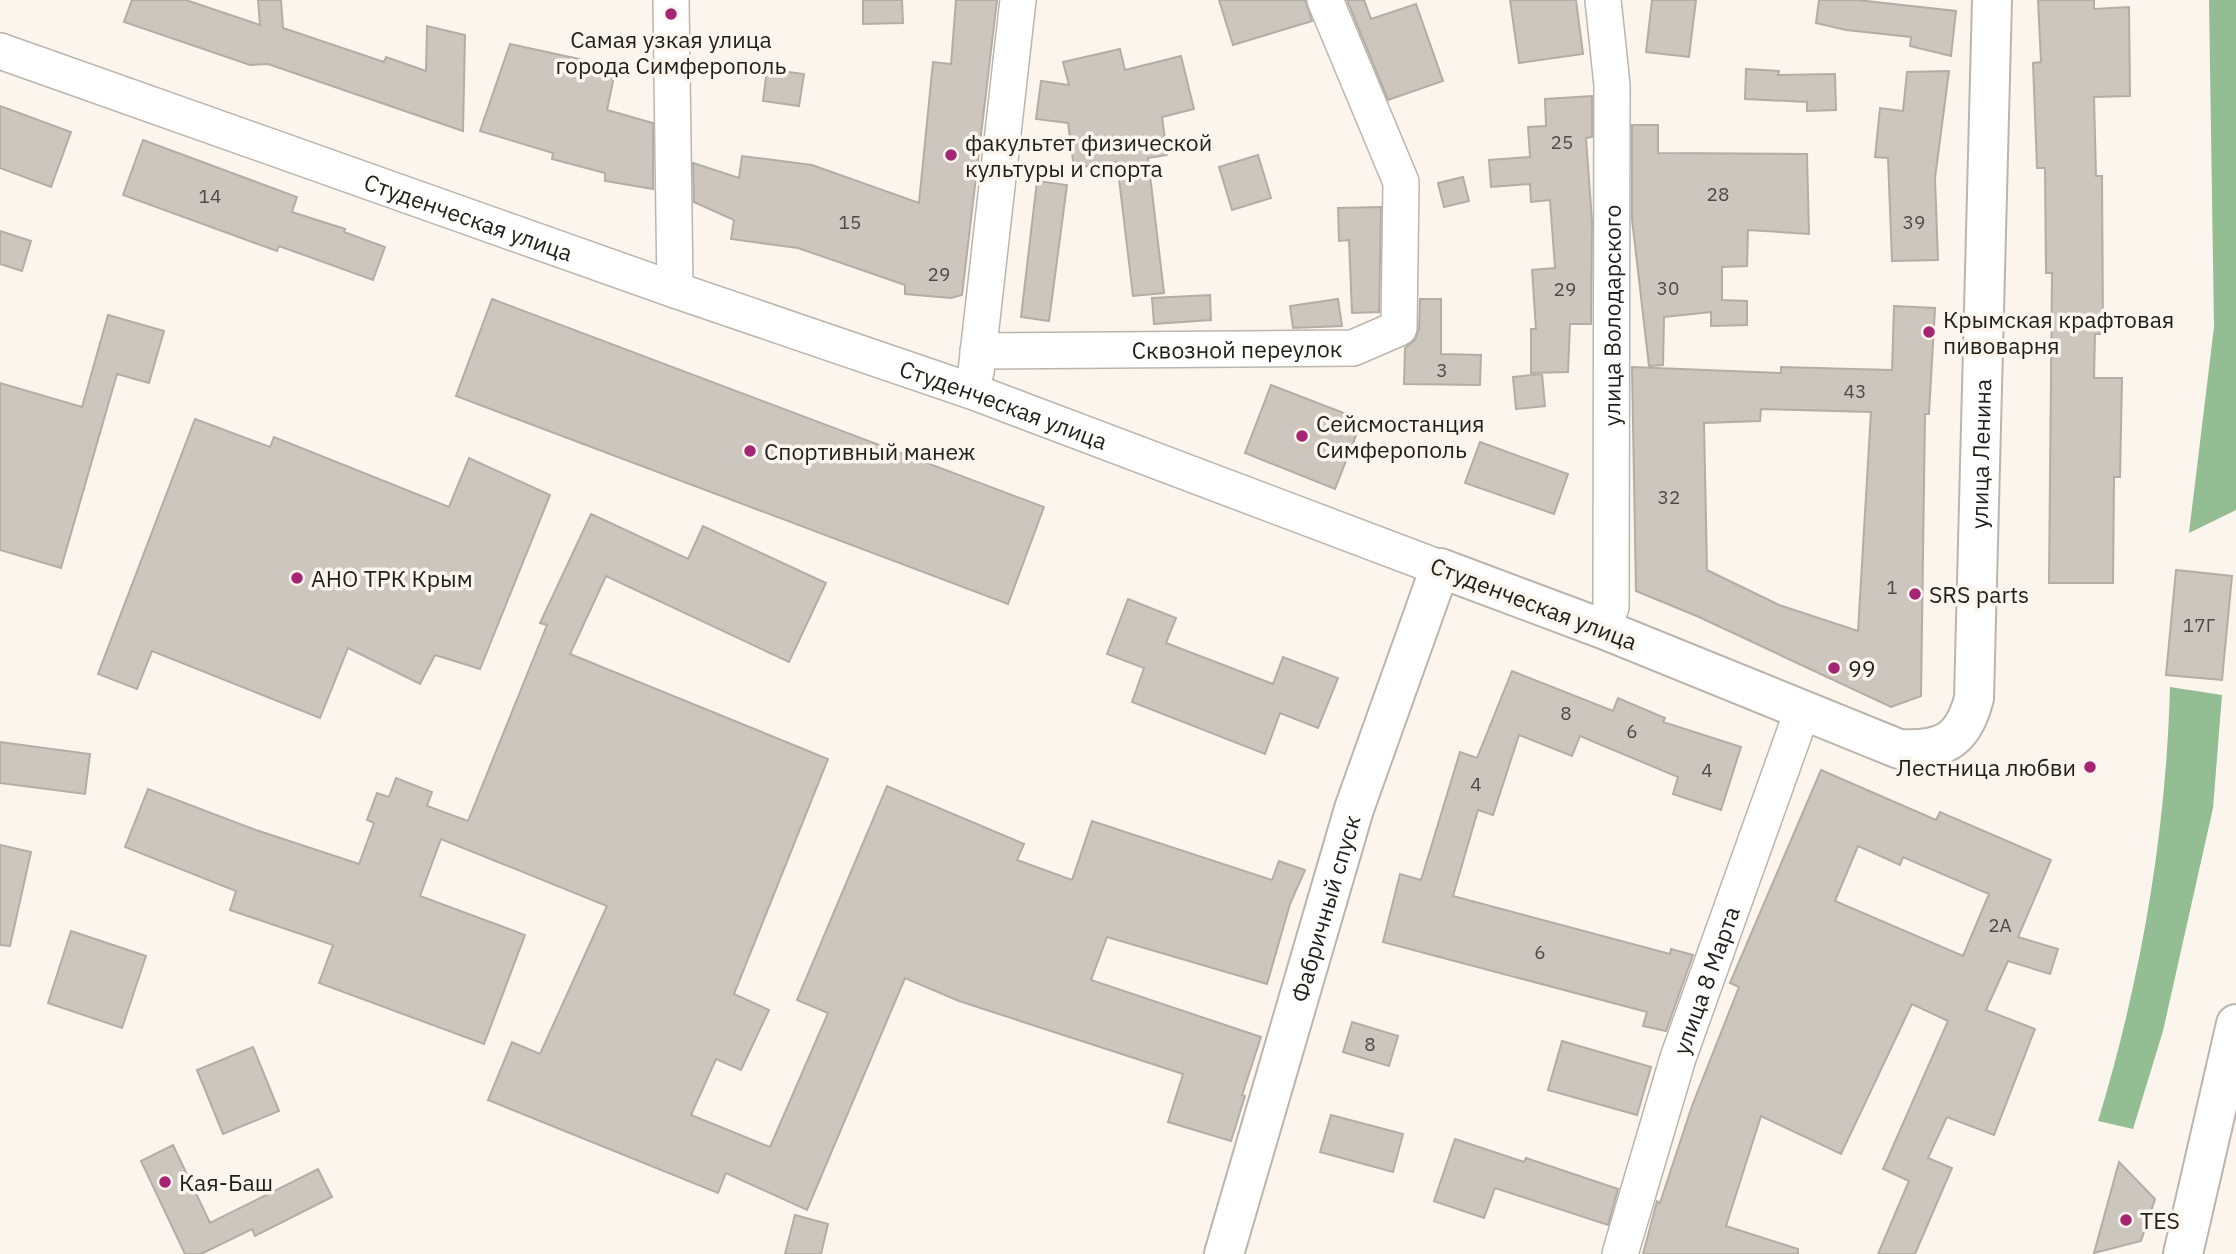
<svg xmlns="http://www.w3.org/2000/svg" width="2236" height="1254" viewBox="0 0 2236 1254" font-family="'IBM Plex Sans',sans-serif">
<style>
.forest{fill:#93bd92}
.building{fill:#ccc6bf;stroke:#b3ada6;stroke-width:2;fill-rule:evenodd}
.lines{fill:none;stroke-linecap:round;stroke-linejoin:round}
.street-casing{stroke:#bbb5ae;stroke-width:38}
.secondary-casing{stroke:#bbb5ae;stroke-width:42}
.primary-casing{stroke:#bbb5ae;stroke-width:42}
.street{stroke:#fff;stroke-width:35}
.secondary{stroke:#fff;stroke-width:38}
.primary{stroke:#fff;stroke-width:38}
.poi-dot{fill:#a52473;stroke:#fbf5ed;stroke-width:2.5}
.labels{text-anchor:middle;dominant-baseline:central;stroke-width:7;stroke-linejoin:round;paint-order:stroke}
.number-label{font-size:19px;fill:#4c4945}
.poi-label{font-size:23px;fill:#211f1c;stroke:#fbf5ed;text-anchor:start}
.street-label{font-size:23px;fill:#211f1c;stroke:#fbf5ed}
</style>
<rect width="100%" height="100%" fill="#fbf5ed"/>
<path class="forest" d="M 2209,0 L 2236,0 L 2236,510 L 2189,533 L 2214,327 Z
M 2170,687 L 2222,695 L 2213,808 L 2163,1031 L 2133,1129 L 2098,1121 C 2141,980 2166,834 2170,687 Z"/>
<path class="building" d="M 132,0 L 186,0 L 260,25 L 258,0 L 281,0 L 283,28 L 384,62 L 386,57 L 426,71 L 427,26 L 465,35 L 463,131 L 268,64 L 250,65 L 124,22 Z
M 863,0 L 902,0 L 903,23 L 863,24 Z
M 956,0 L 997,0 L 962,295 L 951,298 L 905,294 L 905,285 L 798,248 L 731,239 L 734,220 L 694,202 L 693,163 L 739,178 L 742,156 L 812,165 L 919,203 L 933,62 L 951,64 Z
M 1219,0 L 1305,0 L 1312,21 L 1233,45 Z
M 1347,0 L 1364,0 L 1371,19 L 1416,4 L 1443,81 L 1388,100 Z
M 1510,0 L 1576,0 L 1583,54 L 1519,63 Z
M 1652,0 L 1696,0 L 1689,57 L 1646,52 Z
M 1819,0 L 1857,0 L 1956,11 L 1951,56 L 1910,46 L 1911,37 L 1846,30 L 1816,23 Z
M 2038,0 L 2094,0 L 2094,9 L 2129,7 L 2130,96 L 2094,97 L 2096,176 L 2102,176 L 2103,334 L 2095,334 L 2094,378 L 2122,378 L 2120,477 L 2114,477 L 2113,583 L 2049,583 L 2052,273 L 2046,273 L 2045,168 L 2037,168 L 2033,63 L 2041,62 Z
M 510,44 L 616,67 L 607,110 L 653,123 L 653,189 L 605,181 L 605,173 L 552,159 L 553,153 L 480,131 Z
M 1120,49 L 1125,70 L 1181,56 L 1194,109 L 1162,117 L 1167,155 L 1148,158 L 1164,293 L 1133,296 L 1117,162 L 1074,168 L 1068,123 L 1036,119 L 1041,81 L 1069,85 L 1063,62 Z
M 767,69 L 804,74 L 799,106 L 763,101 Z
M 1746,69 L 1779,71 L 1778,75 L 1835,74 L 1836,110 L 1807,111 L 1807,102 L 1745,99 Z
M 1949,71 L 1935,178 L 1938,260 L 1892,261 L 1888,158 L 1875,157 L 1880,108 L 1903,111 L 1907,72 Z
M 1592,96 L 1592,137 L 1586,138 L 1592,221 L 1591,324 L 1570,324 L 1568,372 L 1531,373 L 1531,329 L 1536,329 L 1532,270 L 1555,268 L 1550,200 L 1531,202 L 1530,184 L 1491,187 L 1489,160 L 1530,157 L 1528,127 L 1546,126 L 1545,99 Z
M 0,106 L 71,132 L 51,187 L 0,168 Z
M 1632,125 L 1658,125 L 1658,153 L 1807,154 L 1809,234 L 1748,230 L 1747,266 L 1722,267 L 1722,300 L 1747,301 L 1747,325 L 1711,326 L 1711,312 L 1664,317 L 1663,365 L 1649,366 L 1632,219 Z
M 143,140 L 297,197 L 292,212 L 345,229 L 344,232 L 385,247 L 373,280 L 279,246 L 277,251 L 123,195 Z
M 1258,155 L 1271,198 L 1232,210 L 1219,167 Z
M 1463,177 L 1469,201 L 1444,207 L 1438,183 Z
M 1037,181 L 1067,185 L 1049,321 L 1021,317 Z
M 1381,207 L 1379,312 L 1352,313 L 1349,240 L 1339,241 L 1338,208 Z
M 0,231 L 31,241 L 22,271 L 0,264 Z
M 1210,295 L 1211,320 L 1154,324 L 1152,298 Z
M 492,299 L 1044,507 L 1008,604 L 456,396 Z
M 1338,299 L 1342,326 L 1293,328 L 1290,306 Z
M 1420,299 L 1441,299 L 1441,354 L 1481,355 L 1480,385 L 1404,384 L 1405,348 L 1415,340 L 1419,329 Z
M 1894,306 L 1935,308 L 1929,414 L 1925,414 L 1921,696 L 1891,707 L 1699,617 L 1636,591 L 1632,367 L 1781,373 L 1781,367 L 1892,370 ZM 1761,409 L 1871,412 L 1858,631 L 1779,605 L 1707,570 L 1704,423 L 1760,421 Z
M 108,315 L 164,331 L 149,383 L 117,374 L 61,568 L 0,550 L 0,383 L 82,407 Z
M 1542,374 L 1545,406 L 1516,409 L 1513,377 Z
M 1271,385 L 1362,420 L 1335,489 L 1245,453 Z
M 195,419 L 270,447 L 274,437 L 449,507 L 469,458 L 550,495 L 480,669 L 435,655 L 420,684 L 348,648 L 320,718 L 152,651 L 137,689 L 98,674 Z
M 1480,442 L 1568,474 L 1554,514 L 1465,483 Z
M 591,514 L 688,559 L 703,526 L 826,583 L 789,662 L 606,576 L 570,654 L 828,759 L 734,994 L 769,1010 L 741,1070 L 716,1059 L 691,1115 L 770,1147 L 828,1013 L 797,1000 L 887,786 L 1024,844 L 1017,860 L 1072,880 L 1092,821 L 1272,880 L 1279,861 L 1305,870 L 1290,904 L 1267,984 L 1107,937 L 1091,980 L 1261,1037 L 1242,1095 L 1245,1096 L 1231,1141 L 1168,1122 L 1183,1074 L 959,1001 L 905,978 L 807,1210 L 726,1173 L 718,1193 L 488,1100 L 512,1042 L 540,1054 L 607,906 L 441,839 L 420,896 L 525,935 L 484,1044 L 319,983 L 333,945 L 230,910 L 236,891 L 125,847 L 148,789 L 256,830 L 359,864 L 374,823 L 367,820 L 377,793 L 389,797 L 396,778 L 432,792 L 427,806 L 468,821 L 547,625 L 540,623 Z
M 2176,570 L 2232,576 L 2222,680 L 2166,675 Z
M 1128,599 L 1176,618 L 1166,643 L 1273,684 L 1283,657 L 1338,678 L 1318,728 L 1280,713 L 1265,754 L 1132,702 L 1144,668 L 1107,654 Z
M 1512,671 L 1613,711 L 1618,698 L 1665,718 L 1663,722 L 1741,747 L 1721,810 L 1673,794 L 1678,777 L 1580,736 L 1572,756 L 1519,735 L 1493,815 L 1478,810 L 1453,896 L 1670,954 L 1671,949 L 1693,955 L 1666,1031 L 1643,1026 L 1647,1012 L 1383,942 L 1400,874 L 1421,880 L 1460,752 L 1477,758 Z
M 0,742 L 90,754 L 85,794 L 0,783 Z
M 1821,770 L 1936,820 L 1940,812 L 2051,860 L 2018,937 L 2058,949 L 2050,974 L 2008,961 L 1986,1010 L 2035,1029 L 1994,1135 L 1947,1117 L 1928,1158 L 1952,1168 L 1915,1254 L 1878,1254 L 1909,1181 L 1883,1169 L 1948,1021 L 1912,1004 L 1841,1154 L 1761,1116 L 1726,1226 L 1798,1249 L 1798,1254 L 1643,1254 L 1657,1201 L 1660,1203 L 1692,1106 L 1739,987 L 1730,983 ZM 1858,846 L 1900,865 L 1903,857 L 1989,894 L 1963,956 L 1835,901 Z
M 0,845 L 31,852 L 10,946 L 0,945 Z
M 71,931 L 146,956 L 122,1028 L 48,1003 Z
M 1352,1022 L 1398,1036 L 1389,1066 L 1343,1052 Z
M 1562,1041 L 1651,1067 L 1637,1115 L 1548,1090 Z
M 253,1047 L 279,1111 L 223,1134 L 197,1070 Z
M 1331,1115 L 1403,1134 L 1393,1172 L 1320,1152 Z
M 1455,1139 L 1524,1162 L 1526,1158 L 1618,1189 L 1608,1225 L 1495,1188 L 1484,1218 L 1434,1201 Z
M 173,1145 L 210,1223 L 318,1169 L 332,1197 L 255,1236 L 252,1229 L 201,1254 L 185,1254 L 141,1161 Z
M 2119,1162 L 2155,1199 L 2141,1241 L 2094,1253 Z
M 795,1215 L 828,1224 L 821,1254 L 785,1254 Z"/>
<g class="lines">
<defs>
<g id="street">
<path d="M 671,0 L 675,290"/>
<path id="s1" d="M 0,51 L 675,290 L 974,392 L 1440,568"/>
<path id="s2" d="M 978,351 L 1353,348 L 1399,328 L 1401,182 L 1325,0"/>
<path d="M 976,372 L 1018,0"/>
<path id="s3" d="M 1603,629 L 1611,607 L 1612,85 L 1603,0"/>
<path id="s4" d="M 1620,1254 L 1678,1058 L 1803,709"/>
</g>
<g id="secondary">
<path id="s5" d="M 1224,1254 L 1354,809 L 1440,568 L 1603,629 L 1899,749 C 1942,751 1963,742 1974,698 L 1992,0"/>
</g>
<path id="primary" d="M 2183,1254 L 2236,1024"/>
</defs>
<use href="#street" class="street-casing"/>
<use href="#secondary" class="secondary-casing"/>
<use href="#primary" class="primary-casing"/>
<use href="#street" class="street"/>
<use href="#secondary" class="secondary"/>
<use href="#primary" class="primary"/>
</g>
<g class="poi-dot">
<circle cx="671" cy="14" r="7"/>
<circle cx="951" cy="155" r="7"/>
<circle cx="1929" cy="332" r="7"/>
<circle cx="1302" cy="436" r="7"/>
<circle cx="750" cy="451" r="7"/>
<circle cx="297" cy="578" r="7"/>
<circle cx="1915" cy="594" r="7"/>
<circle cx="1834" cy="668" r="7"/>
<circle cx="2090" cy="767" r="7"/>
<circle cx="165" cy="1182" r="7"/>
<circle cx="2126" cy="1220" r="7"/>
</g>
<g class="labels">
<g class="number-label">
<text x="1562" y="142">25</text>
<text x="1718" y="194">28</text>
<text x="210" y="196">14</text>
<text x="850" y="222">15</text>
<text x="1914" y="222">39</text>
<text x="939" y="274">29</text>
<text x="1668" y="288">30</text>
<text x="1565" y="289">29</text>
<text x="1442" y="370">3</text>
<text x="1855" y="391">43</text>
<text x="1669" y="497">32</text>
<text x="1892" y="587">1</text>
<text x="2199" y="625">17Г</text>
<text x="1566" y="713">8</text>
<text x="1632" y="731">6</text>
<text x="1707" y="770">4</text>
<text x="1476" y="784">4</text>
<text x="2000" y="925">2А</text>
<text x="1540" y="952">6</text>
<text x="1370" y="1044">8</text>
</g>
<g class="poi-label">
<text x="671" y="39" text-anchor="middle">Самая узкая улица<tspan x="671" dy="26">города Симферополь</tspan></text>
<text x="965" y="142">факультет физической<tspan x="965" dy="26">культуры и спорта</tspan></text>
<text x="1943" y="319">Крымская крафтовая<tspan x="1943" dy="26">пивоварня</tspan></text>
<text x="1316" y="423">Сейсмостанция<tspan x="1316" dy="26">Симферополь</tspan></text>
<text x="764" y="451">Спортивный манеж</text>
<text x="311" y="578">АНО ТРК Крым</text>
<text x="1929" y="594">SRS parts</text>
<text x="1848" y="668">99</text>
<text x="2076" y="767" text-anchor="end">Лестница любви</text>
<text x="179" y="1182">Кая-Баш</text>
<text x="2140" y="1220">TES</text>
</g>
<g class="street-label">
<text stroke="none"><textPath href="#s1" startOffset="497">Студенческая улица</textPath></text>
<text stroke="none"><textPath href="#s3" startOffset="315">улица Володарского</textPath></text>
<text stroke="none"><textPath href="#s2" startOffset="259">Сквозной переулок</textPath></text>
<text stroke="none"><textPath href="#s1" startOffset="1064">Студенческая улица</textPath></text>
<text stroke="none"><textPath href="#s5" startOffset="1559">улица Ленина</textPath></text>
<text transform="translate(1534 603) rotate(21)">Студенческая улица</text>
<text stroke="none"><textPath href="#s5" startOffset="360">Фабричный спуск</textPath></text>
<text stroke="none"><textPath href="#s4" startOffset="287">улица 8 Марта</textPath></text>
</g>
</g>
</svg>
